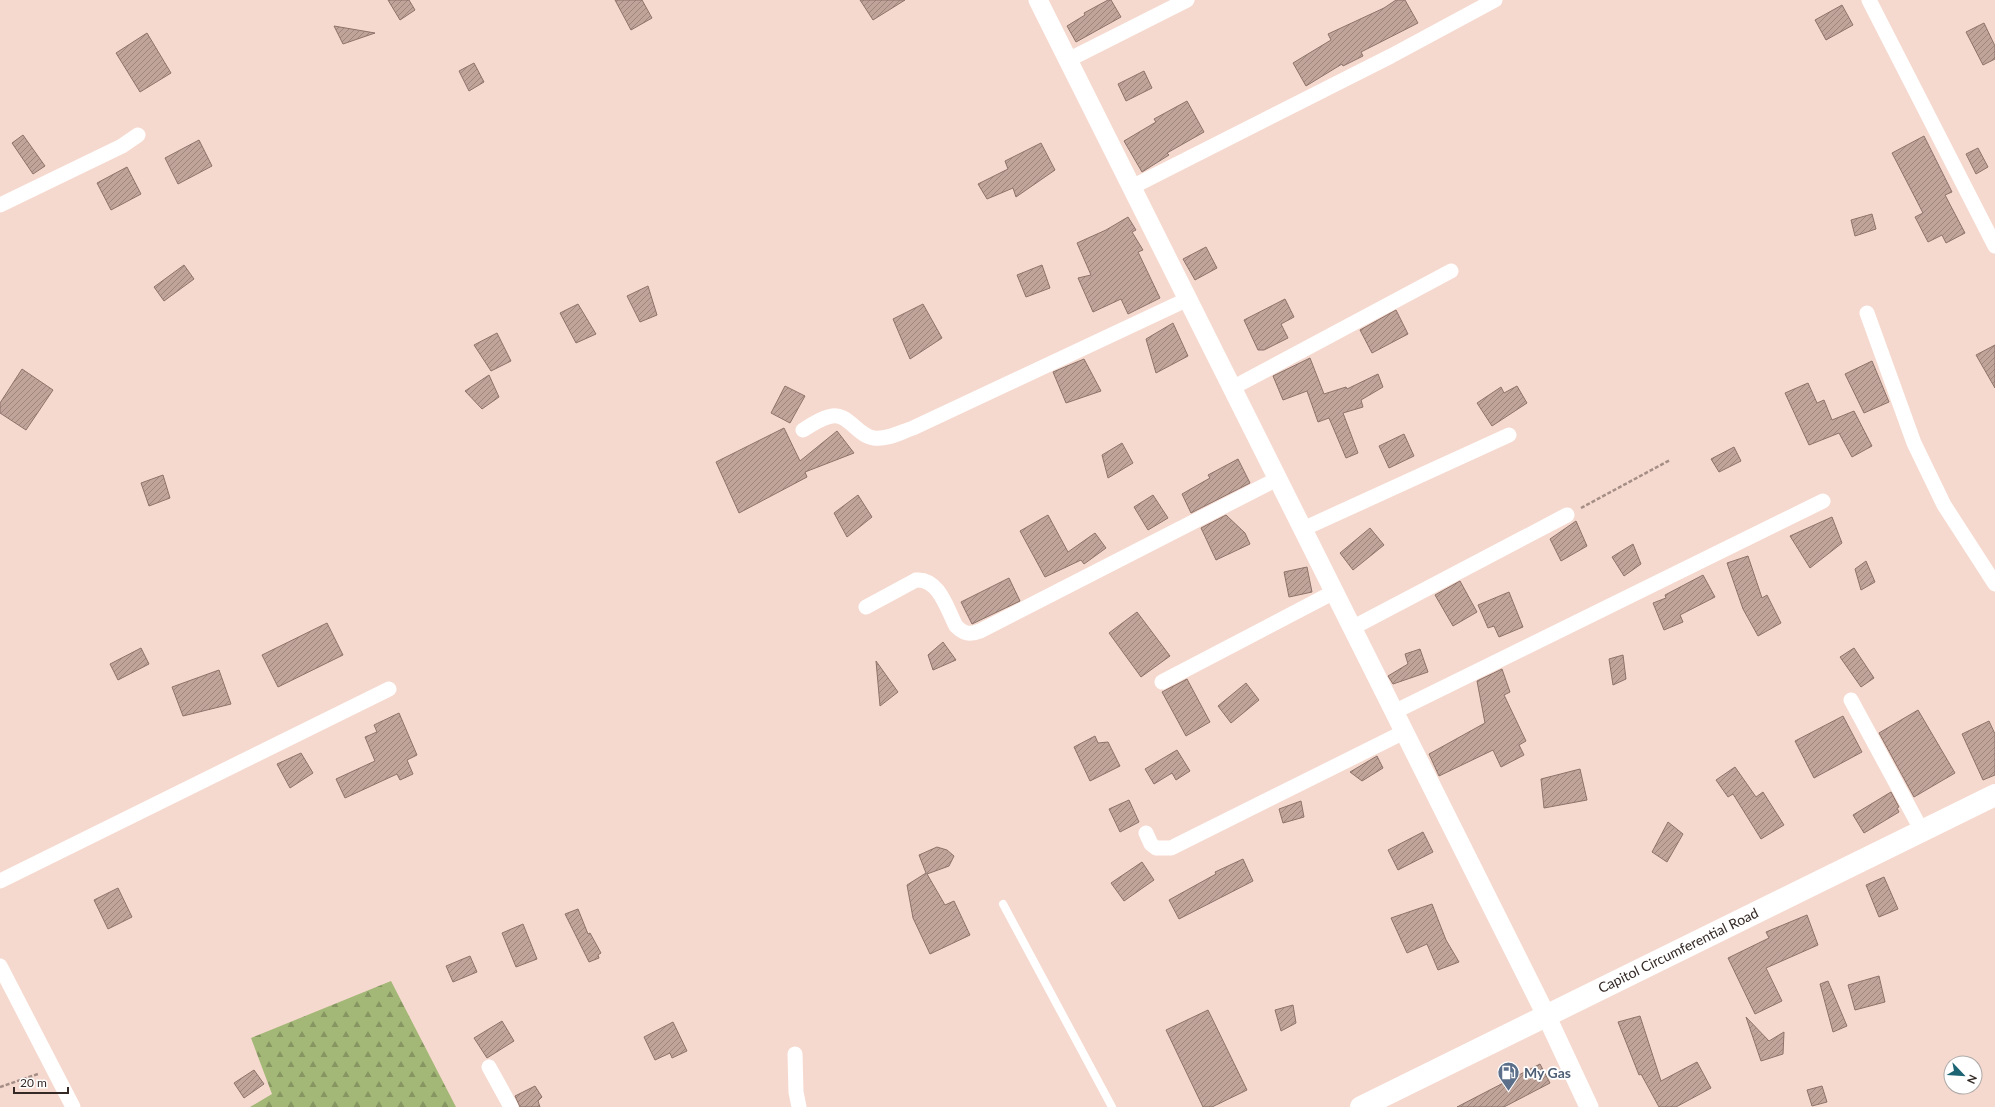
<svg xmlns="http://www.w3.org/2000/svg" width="1995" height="1107" viewBox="0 0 1995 1107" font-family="Lato,sans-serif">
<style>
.forest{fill:url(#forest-firs)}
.building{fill:url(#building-hatch);stroke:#8d736a}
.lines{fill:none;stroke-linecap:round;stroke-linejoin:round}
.path{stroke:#a48e86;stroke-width:2.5;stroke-dasharray:4 2;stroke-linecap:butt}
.service{stroke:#fff;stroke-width:8}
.minor{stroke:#fff;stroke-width:15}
.tertiary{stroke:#fff;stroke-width:19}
.secondary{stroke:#fff;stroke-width:22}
.labels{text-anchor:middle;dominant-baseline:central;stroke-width:3.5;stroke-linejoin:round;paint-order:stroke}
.street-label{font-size:14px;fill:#342925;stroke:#fff}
.service-label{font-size:14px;font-weight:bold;fill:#4e5e75;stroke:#fff;text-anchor:start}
</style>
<defs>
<pattern id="forest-firs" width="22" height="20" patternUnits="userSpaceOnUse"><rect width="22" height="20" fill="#a3b776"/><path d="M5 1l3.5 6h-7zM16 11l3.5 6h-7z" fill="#869561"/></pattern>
<pattern id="building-hatch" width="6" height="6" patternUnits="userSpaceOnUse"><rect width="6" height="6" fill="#c0a49a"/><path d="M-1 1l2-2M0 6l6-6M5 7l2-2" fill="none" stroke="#9d867d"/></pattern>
</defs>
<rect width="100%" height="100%" fill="#f6d9ce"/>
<path class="forest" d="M 391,981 L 456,1107 L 250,1107 L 272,1094 L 251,1038 Z"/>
<path class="building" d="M 388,0 L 409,0 L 415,10 L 400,20 Z
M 615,0 L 642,0 L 652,18 L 631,30 Z
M 860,0 L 905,0 L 873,20 Z
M 1108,0 L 1111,0 L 1121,17 L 1076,42 L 1067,26 L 1085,15 L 1084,13 Z
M 1396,0 L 1405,0 L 1418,23 L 1361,52 L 1363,56 L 1343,66 L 1342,64 L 1306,86 L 1293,63 L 1331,40 L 1328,34 L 1384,8 Z
M 1842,5 L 1853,25 L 1826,40 L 1815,20 Z
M 1984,23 L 1995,46 L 1995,59 L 1983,65 L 1966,32 Z
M 334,26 L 375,33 L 343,44 Z
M 147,33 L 171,73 L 140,92 L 116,53 Z
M 474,63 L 484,82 L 469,91 L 459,71 Z
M 1144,71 L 1152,88 L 1126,101 L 1118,84 Z
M 1187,101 L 1204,132 L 1167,153 L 1169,155 L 1142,172 L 1124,141 L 1156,122 L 1154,119 Z
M 23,135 L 45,166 L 33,174 L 12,143 Z
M 1924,136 L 1952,192 L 1945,195 L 1965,233 L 1946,243 L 1942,235 L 1928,242 L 1915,217 L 1923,213 L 1892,153 Z
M 199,140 L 212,166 L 178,184 L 165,158 Z
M 1041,143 L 1055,170 L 1016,197 L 1013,188 L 987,199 L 978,184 L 1008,169 L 1005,161 Z
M 1978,148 L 1988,167 L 1976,174 L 1966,154 Z
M 127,167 L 141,194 L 111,210 L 97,183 Z
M 1872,214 L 1876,229 L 1855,236 L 1851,220 Z
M 1128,217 L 1136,230 L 1132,232 L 1143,250 L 1138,252 L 1160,298 L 1128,314 L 1121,299 L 1093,312 L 1078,278 L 1091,275 L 1077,243 L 1106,230 Z
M 1206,247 L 1217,268 L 1195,280 L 1183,259 Z
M 184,265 L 194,279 L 164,301 L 154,287 Z
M 1042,265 L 1050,288 L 1026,297 L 1017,275 Z
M 648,286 L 657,315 L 640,322 L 627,296 Z
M 1285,299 L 1294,317 L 1281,324 L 1288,338 L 1264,350 L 1258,350 L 1244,320 Z
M 578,304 L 596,334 L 576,343 L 560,313 Z
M 923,304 L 942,338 L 910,359 L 893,319 Z
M 1396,310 L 1408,334 L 1372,353 L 1360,330 Z
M 1173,323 L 1188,356 L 1156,373 L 1146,339 Z
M 497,333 L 511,361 L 491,371 L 474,345 Z
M 1995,345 L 1995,388 L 1976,355 Z
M 1310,358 L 1324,394 L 1346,387 L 1347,389 L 1378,374 L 1383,387 L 1361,400 L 1363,407 L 1343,413 L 1358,453 L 1346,458 L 1329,418 L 1318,422 L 1307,391 L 1283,400 L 1273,376 Z
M 1084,359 L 1101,391 L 1066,403 L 1053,372 Z
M 1872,361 L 1889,402 L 1864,413 L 1845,374 Z
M 22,369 L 53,390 L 26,430 L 0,413 L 0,403 Z
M 489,375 L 499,397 L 482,409 L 465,391 Z
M 1808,383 L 1817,403 L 1824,400 L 1832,420 L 1854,411 L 1872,446 L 1852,457 L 1839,433 L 1809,445 L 1785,393 Z
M 785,386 L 805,396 L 790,423 L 771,413 Z
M 1517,386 L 1527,403 L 1492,426 L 1477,403 L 1501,387 L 1504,393 Z
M 784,428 L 800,461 L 837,431 L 854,453 L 805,472 L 807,477 L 739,513 L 716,462 Z
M 1404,434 L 1414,456 L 1389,468 L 1379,446 Z
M 1122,443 L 1133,463 L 1108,478 L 1102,455 Z
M 1734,447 L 1741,461 L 1719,472 L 1711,459 Z
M 1238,459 L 1250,483 L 1191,513 L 1182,494 L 1210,478 L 1208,475 Z
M 163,475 L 170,498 L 149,506 L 141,483 Z
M 858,495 L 872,517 L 847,537 L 834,513 Z
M 1153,495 L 1168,518 L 1148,530 L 1134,507 Z
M 1048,515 L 1068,552 L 1095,533 L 1106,548 L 1084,564 L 1081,560 L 1045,577 L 1020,531 Z
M 1226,515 L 1245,533 L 1250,544 L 1216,560 L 1201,528 Z
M 1832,517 L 1842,543 L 1810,568 L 1790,536 Z
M 1576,521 L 1587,546 L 1561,561 L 1550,539 Z
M 1370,528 L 1384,545 L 1353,570 L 1340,553 Z
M 1633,544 L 1641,564 L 1624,576 L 1612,557 Z
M 1748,556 L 1762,598 L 1767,595 L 1781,623 L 1758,636 L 1743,609 L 1727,563 Z
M 1866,561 L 1875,582 L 1861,590 L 1855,569 Z
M 1307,567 L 1312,592 L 1289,597 L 1284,572 Z
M 1703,575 L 1715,597 L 1680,615 L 1683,622 L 1664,630 L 1653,603 L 1666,598 L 1665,595 Z
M 1009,578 L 1020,601 L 972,624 L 961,602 Z
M 1460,581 L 1477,612 L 1453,626 L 1435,595 Z
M 1509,592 L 1523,627 L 1499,637 L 1494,626 L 1488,628 L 1478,605 Z
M 1137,612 L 1170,656 L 1141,677 L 1109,633 Z
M 327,623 L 343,655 L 278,687 L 262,655 Z
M 943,642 L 956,660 L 933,670 L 928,655 Z
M 141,648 L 149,664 L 118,680 L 110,664 Z
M 1854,648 L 1874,678 L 1861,687 L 1840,657 Z
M 1420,649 L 1428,672 L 1393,684 L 1388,676 L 1408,664 L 1405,654 Z
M 1623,655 L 1626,679 L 1613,685 L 1609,659 Z
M 876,661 L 898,692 L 880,706 Z
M 1502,669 L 1510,692 L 1504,695 L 1526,741 L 1519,745 L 1524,755 L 1501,767 L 1493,750 L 1439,776 L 1429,754 L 1485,723 L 1477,681 Z
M 219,670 L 231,704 L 183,716 L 172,687 Z
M 1187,679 L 1210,722 L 1186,736 L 1162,692 Z
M 1246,683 L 1259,700 L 1231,723 L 1218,706 Z
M 1918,710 L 1955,773 L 1914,797 L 1879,733 Z
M 399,713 L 417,755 L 407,760 L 413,774 L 400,780 L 397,774 L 345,798 L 336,779 L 375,761 L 365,737 L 377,732 L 374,725 Z
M 1843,716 L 1862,752 L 1814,778 L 1795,741 Z
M 1989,721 L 1995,734 L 1995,775 L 1983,780 L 1962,734 Z
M 1095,736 L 1098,743 L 1108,742 L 1120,766 L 1090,781 L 1074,747 Z
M 1177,750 L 1190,771 L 1176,780 L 1172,773 L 1154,784 L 1145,769 Z
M 301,753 L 313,773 L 290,788 L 277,764 Z
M 1377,756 L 1383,768 L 1362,781 L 1350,772 Z
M 1735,767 L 1756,797 L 1763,792 L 1784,825 L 1761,839 L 1733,794 L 1728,797 L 1716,780 Z
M 1580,769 L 1587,800 L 1544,808 L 1541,779 Z
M 1891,792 L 1899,807 L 1897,808 L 1899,812 L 1864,833 L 1853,815 Z
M 1129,800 L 1139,822 L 1120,832 L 1109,809 Z
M 1301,801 L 1304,817 L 1283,823 L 1279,809 Z
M 1668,822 L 1683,834 L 1667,862 L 1652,852 Z
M 1423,832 L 1433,852 L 1398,870 L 1388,850 Z
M 937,847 L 947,850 L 954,856 L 949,866 L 927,874 L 945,905 L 954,901 L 970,935 L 930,954 L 913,918 L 907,885 L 926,873 L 919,855 Z
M 1243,859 L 1253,881 L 1179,919 L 1169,900 L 1216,874 L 1215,872 Z
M 1142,862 L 1154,880 L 1124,901 L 1111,883 Z
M 1884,877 L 1898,909 L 1879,917 L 1866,885 Z
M 118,888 L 132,917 L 108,929 L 94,900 Z
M 1432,904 L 1446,940 L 1459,962 L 1438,970 L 1427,944 L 1407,953 L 1391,918 Z
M 578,909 L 588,934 L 590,933 L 601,953 L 598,955 L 599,958 L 589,962 L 565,914 Z
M 1807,915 L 1818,945 L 1766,968 L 1782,1001 L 1755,1014 L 1728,958 L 1769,938 L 1766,932 Z
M 523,924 L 537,959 L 516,967 L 502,933 Z
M 470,956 L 477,972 L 453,982 L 446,966 Z
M 1879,976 L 1885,1002 L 1855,1010 L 1848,985 Z
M 1828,981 L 1847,1026 L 1833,1032 L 1820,984 Z
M 1293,1005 L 1296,1023 L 1281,1031 L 1275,1010 Z
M 1208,1010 L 1247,1090 L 1212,1107 L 1203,1107 L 1166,1030 Z
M 1640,1016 L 1661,1081 L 1697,1062 L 1711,1088 L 1676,1107 L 1659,1107 L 1641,1074 L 1639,1075 L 1618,1022 Z
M 1746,1017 L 1769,1041 L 1784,1032 L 1783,1054 L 1761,1061 Z
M 502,1021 L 514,1041 L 487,1058 L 474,1038 Z
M 673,1022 L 687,1051 L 672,1058 L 670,1053 L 655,1060 L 644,1037 Z
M 1540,1064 L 1550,1083 L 1504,1107 L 1457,1107 Z
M 254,1070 L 264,1084 L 244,1098 L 234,1083 Z
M 535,1086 L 542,1097 L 538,1101 L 540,1107 L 520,1107 L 515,1096 Z
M 1822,1086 L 1827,1102 L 1812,1106 L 1807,1090 Z"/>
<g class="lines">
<path class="path" d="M 1581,508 L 1670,460
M 0,1087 L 38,1074"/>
<path class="service" d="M 1003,904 L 1112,1107"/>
<path class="minor" d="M 1869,0 L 1995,246
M 1068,60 L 1187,0
M 1132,187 L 1391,56 L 1495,0
M 0,205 L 122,146 L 138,135
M 1867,313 L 1914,443 L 1944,505 L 1995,584
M 1232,388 L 1451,271
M 803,430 C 811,425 820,419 828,417 C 848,410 856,436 874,438 C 887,440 901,432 913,428 L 1188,299
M 1303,529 L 1509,435
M 866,607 L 916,580 C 939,578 947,609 956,626 C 964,634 970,635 980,631 L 1277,479
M 1352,628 L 1567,515
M 1162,682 L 1334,592
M 1851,700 L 1922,831
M 1394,712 L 1823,501
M 1146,833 L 1151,844 L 1156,848 L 1171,848 L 1404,732
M 0,881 L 389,689
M 0,966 L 73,1107
M 795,1054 L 796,1092 L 799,1107
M 489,1067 L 511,1107"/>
<path class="tertiary" d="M 1038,0 L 1546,1015 L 1589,1107"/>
<path class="secondary" d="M 1361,1107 L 1995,795"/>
</g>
<defs>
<symbol id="fuel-pin" viewBox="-11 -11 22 30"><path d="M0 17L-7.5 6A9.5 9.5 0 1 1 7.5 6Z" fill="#5c6f8a" stroke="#fff"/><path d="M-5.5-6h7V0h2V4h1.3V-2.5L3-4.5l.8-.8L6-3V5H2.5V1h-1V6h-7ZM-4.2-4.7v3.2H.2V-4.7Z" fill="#fff"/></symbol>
</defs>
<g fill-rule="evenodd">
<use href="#fuel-pin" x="1496" y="1060" width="25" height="34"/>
</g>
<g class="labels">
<g class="street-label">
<text transform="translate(1678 950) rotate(-26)">Capitol Circumferential Road</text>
</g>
<g class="service-label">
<text x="1524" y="1072">My Gas</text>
</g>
</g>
<g transform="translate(1963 1075) rotate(115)"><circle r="19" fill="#ffffff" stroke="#aea9a8"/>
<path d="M0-3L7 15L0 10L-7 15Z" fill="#1c6373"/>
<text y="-6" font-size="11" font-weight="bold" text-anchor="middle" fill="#342925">N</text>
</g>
<path d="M14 1087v6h54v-6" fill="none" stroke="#342925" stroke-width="2"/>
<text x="20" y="1087" font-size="12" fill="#342925" stroke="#ffffff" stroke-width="3" paint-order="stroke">20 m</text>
</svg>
